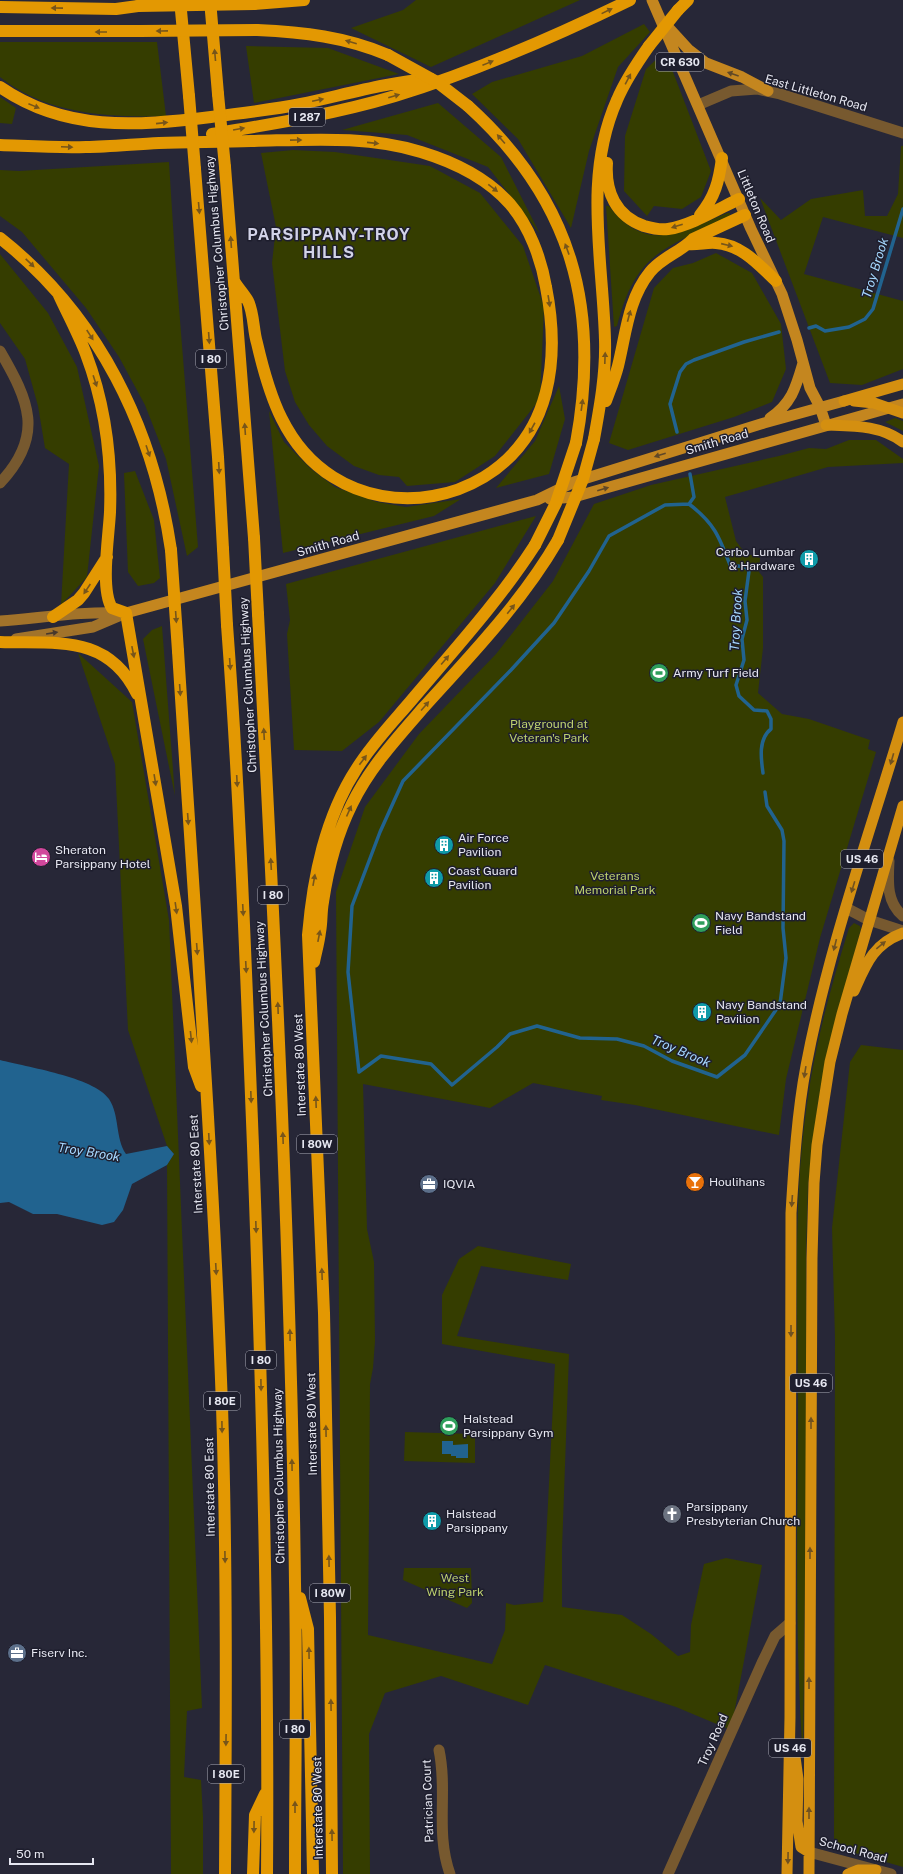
<svg xmlns="http://www.w3.org/2000/svg" width="903" height="1874" viewBox="0 0 903 1874" font-family="'Public Sans',sans-serif">
<style>
.green{fill:#353d00}
.water{fill:#21638f}
.lines{fill:none;stroke-linecap:round;stroke-linejoin:round}
.stream{stroke:#21638f;stroke-width:3.5}
.minor{stroke:#77592f;stroke-width:11}
.tertiary{stroke:#77592f;stroke-width:11}
.secondary{stroke:#a2732a;stroke-width:11}
.primary{stroke:#c4861f;stroke-width:11}
.trunk{stroke:#d48f10;stroke-width:11}
.motorway{stroke:#e39802;stroke-width:12}
.motorway-bridge{stroke:#e39802;stroke-width:12}
.oneway{fill:#77551a}
.oneway2{fill:#604827}
.oneway3{fill:#46382c}
.oneway4{fill:#705120}
.labels{text-anchor:middle;dominant-baseline:central;stroke-width:3;stroke-linejoin:round;paint-order:stroke}
.shield{fill:#1e1e2d;stroke:#aaabb6;stroke-width:1}
.shield-label{font-size:11px;font-weight:bold;fill:#e6e7f1}
.street-label{font-size:12px;fill:#e6e7f1;stroke:#1e1e2d}
.poi-label{font-size:12px;fill:#e6e7f1;stroke:#1e1e2d;text-anchor:start}
.park-label{font-size:12px;fill:#bed16e;stroke:#1e1e2d}
.water-label{font-size:13px;font-style:italic;fill:#a6d8ff;stroke:#1e1e2d}
.district-label{font-size:16px;font-weight:bold;letter-spacing:1px;fill:#d2d3e8;stroke:#1e1e2d}
</style>
<rect width="100%" height="100%" fill="#272737"/>
<path class="green" d="M 416,0 L 580,0 L 431,67 L 351,28 L 403,10 Z
M 644,24 L 650,32 L 618,67 L 589,151 L 571,228 L 518,139 L 472,94 L 492,82 L 582,56 Z
M 0,42 L 157,42 L 166,116 C 109,118 46,114 0,77 Z
M 246,46 L 328,48 L 399,74 L 254,103 Z
M 659,57 L 673,72 L 711,171 L 701,197 L 682,209 L 654,206 L 647,216 L 624,191 L 625,136 L 646,69 Z
M 0,97 L 16,108 L 12,124 L 0,123 Z
M 438,103 L 501,157 L 540,234 L 488,167 L 407,135 L 342,130 Z
M 901,146 L 903,146 L 903,238 L 823,217 L 804,274 L 903,301 L 903,369 L 862,385 L 830,383 L 760,198 L 781,220 L 811,199 L 863,190 L 865,216 L 887,216 L 898,194 Z
M 293,150 L 335,152 L 430,166 L 480,193 L 523,246 L 544,307 L 540,399 L 495,456 L 455,482 L 407,486 L 399,477 L 379,475 L 354,466 L 327,446 L 309,425 L 295,402 L 285,371 L 272,263 L 276,227 L 261,153 Z
M 169,162 L 175,257 L 198,547 L 187,556 L 166,459 L 145,405 L 119,357 L 86,308 L 22,232 L 0,216 L 0,170 L 19,171 Z
M 606,206 L 609,206 C 646,254 681,233 727,213 L 730,213 L 730,216 C 723,223 707,227 698,232 C 647,254 631,273 617,326 L 614,327 Z
M 716,253 L 752,273 L 781,324 L 786,369 L 772,402 L 734,417 L 628,450 L 609,443 L 654,288 L 673,268 L 693,263 Z
M 0,254 L 48,313 L 77,367 L 99,466 L 87,577 L 61,605 L 69,464 L 45,448 L 38,406 L 25,359 L 0,323 Z
M 559,386 L 565,419 L 549,474 L 496,488 L 535,441 Z
M 269,411 L 284,442 L 311,469 L 335,487 L 377,502 L 406,507 L 461,499 L 434,516 L 283,553 Z
M 895,418 L 903,421 L 903,431 L 885,422 Z
M 849,440 L 876,440 L 903,459 L 903,463 L 828,467 L 725,497 L 736,541 L 745,553 L 760,558 L 759,572 L 763,577 L 763,648 L 758,693 L 782,714 L 809,719 L 870,740 L 868,749 L 876,752 L 820,938 L 786,1079 L 779,1135 L 635,1105 L 601,1100 L 602,1096 L 533,1083 L 490,1108 L 363,1084 L 367,1229 L 374,1262 L 375,1341 L 373,1368 L 370,1384 L 368,1635 L 492,1664 L 505,1630 L 506,1603 L 514,1605 L 543,1602 L 555,1364 L 442,1344 L 442,1295 L 459,1259 L 478,1246 L 571,1264 L 568,1280 L 481,1266 L 457,1336 L 569,1354 L 562,1549 L 562,1607 L 622,1615 L 651,1634 L 678,1656 L 690,1652 L 691,1625 L 704,1564 L 726,1558 L 762,1565 L 731,1730 L 676,1707 L 545,1665 L 528,1705 L 441,1676 L 385,1693 L 369,1734 L 370,1874 L 343,1874 L 336,892 L 365,807 L 419,734 L 496,654 L 553,581 L 594,504 L 651,485 L 779,456 L 809,448 L 826,449 Z
M 135,471 L 154,520 L 160,578 L 154,583 L 138,586 L 128,572 L 124,473 Z
M 536,516 L 495,583 L 379,722 L 342,751 L 294,750 L 287,634 L 290,620 L 286,584 Z
M 162,626 L 175,796 L 143,639 L 152,630 Z
M 78,653 L 132,702 L 169,920 L 202,1708 L 187,1711 L 184,1777 L 201,1780 L 203,1817 L 203,1874 L 171,1874 L 167,1165 L 174,1154 L 167,1146 L 128,1030 L 115,764 Z
M 854,923 L 860,926 L 861,929 L 829,1046 L 818,1103 L 808,1186 L 806,1252 L 806,1496 L 803,1758 C 795,1645 797,1532 798,1418 C 798,1314 792,1207 807,1104 C 815,1044 831,986 849,928 Z
M 861,1045 L 903,1050 L 903,1867 L 834,1847 L 835,1338 L 832,1228 L 850,1062 Z
M 405,1432 L 475,1434 L 475,1463 L 404,1461 Z
M 404,1568 L 471,1568 L 472,1603 L 467,1608 L 403,1580 Z"/>
<path class="water" d="M 0,1060 C 26,1067 94,1077 109,1099 C 120,1116 115,1138 126,1154 L 167,1146 L 174,1154 L 167,1165 L 132,1184 L 123,1210 L 114,1222 L 102,1225 L 57,1214 L 33,1214 L 9,1202 L 0,1203 Z
M 442,1441 L 453,1441 L 453,1445 L 468,1444 L 468,1458 L 456,1458 L 456,1456 L 451,1456 L 451,1454 L 442,1454 Z"/>
<g class="lines">
<path class="stream" d="M 809,328 L 816,326 L 825,331 L 849,327 L 865,319 L 873,309 L 903,209
M 677,432 L 670,404 L 680,372 L 686,364 L 694,360 L 744,342 L 779,332
M 690,474 L 694,497 L 689,504 C 714,523 719,536 730,565 L 745,567 L 749,571 L 745,601 L 747,620 L 742,639 L 744,660 L 736,685 L 739,696 L 754,710 L 767,711 L 771,719 L 771,729 C 758,739 761,759 763,773
M 689,504 L 665,505 L 609,536 L 589,571 L 554,623 L 511,670 L 403,781 L 380,832 L 352,906 L 348,972 L 359,1072 L 381,1056 L 431,1064 L 452,1085 L 497,1047 L 510,1034 L 537,1026 L 580,1038 L 617,1039 L 644,1046 L 672,1061 L 717,1077 L 745,1055 L 780,1004 L 786,958 L 783,928 L 784,841 L 782,830 L 767,806 L 765,792"/>
<path class="minor" d="M 0,351 C 29,401 45,435 0,483
M 439,1750 C 448,1792 435,1832 450,1874
M 809,1852 L 891,1874
M 668,1874 L 762,1663 L 775,1636 L 790,1623"/>
<path class="tertiary" d="M 698,105 L 731,91 L 757,89 L 780,94 L 903,133
M 889,861 C 888,881 886,902 903,916
M 846,908 L 869,920 L 903,931"/>
<path class="secondary" d="M 0,621 C 41,618 82,611 123,613
M 16,639 L 93,627 L 126,613"/>
<path class="primary" d="M 652,0 L 751,229 L 782,294 L 797,340 L 810,388 L 820,407 L 826,425
M 667,26 L 688,49 L 706,63 L 742,77 L 768,91
M 770,418 C 792,403 796,387 803,363
M 550,499 L 574,497 L 903,404
M 126,613 L 537,500 L 574,482 L 764,423 L 844,401"/>
<path class="trunk" d="M 844,401 L 903,384
M 854,401 L 874,403 L 903,413
M 826,425 C 853,426 880,425 903,442
M 854,991 C 866,964 873,944 903,933
M 795,1757 L 798,1779 L 797,1821 L 801,1847 L 809,1852
M 787,1874 L 790,1717 L 791,1213 C 794,1164 797,1114 806,1066 C 828,949 869,836 903,722
M 809,1874 L 812,1258 L 814,1183 L 817,1145 L 830,1062 L 842,1014 L 903,806
M 848,1874 L 858,1870 L 876,1870"/>
<path class="motorway" d="M 180,0 L 189,96
M 210,0 L 218,94
M 254,4 L 304,0
M 0,7 L 116,9 L 138,6
M 678,10 L 688,0
M 257,30 C 303,32 346,37 388,55
M 0,31 L 140,31
M 0,87 C 65,132 136,126 211,117 C 241,113 271,110 301,104 C 344,95 387,82 431,79
M 468,106 C 572,200 601,308 576,443
M 212,134 C 273,124 335,114 395,96 C 476,71 554,37 630,0
M 0,145 C 28,146 57,148 86,147 C 110,147 135,144 159,143 C 190,142 220,142 251,141 C 307,140 367,135 421,152 C 454,162 487,178 510,204 C 529,226 541,258 546,287 C 560,358 552,435 484,477 C 469,486 451,493 433,496 C 399,502 363,496 333,477 C 285,447 269,395 257,343 C 253,330 254,313 248,301 C 244,294 238,288 234,281
M 607,163 C 605,192 616,216 644,226 C 651,228 661,230 668,229 C 690,226 718,209 739,199
M 225,167 L 254,538
M 195,169 L 218,457 L 223,549
M 700,215 C 715,197 719,181 722,158
M 0,238 C 99,316 153,428 171,550
M 688,244 C 698,245 707,242 716,243 C 742,245 758,264 776,281
M 58,293 C 67,313 78,333 86,354 C 105,404 112,458 110,512 C 109,535 100,589 112,608 L 126,613 L 176,906 L 194,1067 L 201,1086
M 606,401 C 610,390 615,378 618,366 C 626,334 628,299 650,272 C 662,257 681,252 693,239 L 745,215
M 594,439 C 600,406 606,373 605,340 C 603,260 583,176 617,100 C 625,81 637,63 649,46
M 258,614 C 275,937 291,1260 295,1583 C 297,1680 295,1777 295,1874
M 53,617 L 78,600 L 84,593 L 107,557
M 227,625 C 240,798 246,972 253,1146 C 262,1388 269,1631 267,1874
M 0,642 C 57,644 108,634 137,694
M 178,651 C 194,903 213,1154 222,1406 C 227,1562 226,1718 225,1874
M 314,962 C 316,952 319,942 320,932 C 322,922 321,912 323,902 C 328,868 337,834 352,804 C 370,767 398,737 424,707 C 472,654 522,602 558,540
M 300,1598 L 308,1629 L 313,1874
M 253,1874 L 255,1815 L 265,1794
M 332,1874 L 330,1617 L 324,1313 L 308,935 C 313,877 325,817 357,768 C 372,744 392,723 410,702 C 453,651 499,601 535,545"/>
<path class="motorway-bridge" d="M 138,6 L 254,4
M 140,31 L 257,30
M 649,46 L 678,10
M 388,55 L 437,82 L 468,106
M 218,94 L 225,167
M 189,96 L 195,169
M 254,538 L 258,614
M 558,540 L 583,479 L 594,439
M 535,545 L 556,503 L 576,443
M 223,549 L 227,625
M 171,550 L 178,651"/>
</g>
<defs><path id="oneway-solid" d="M-6-.8H1V-3.2L6.5 0L1 3.2V.8H-6Z"/></defs>
<g class="oneway">
<use href="#oneway-solid" transform="translate(57 8) rotate(-179)"/>
<use href="#oneway-solid" transform="translate(607 11) rotate(-26)"/>
<use href="#oneway-solid" transform="translate(162 31) rotate(179)"/>
<use href="#oneway-solid" transform="translate(101 32) rotate(180)"/>
<use href="#oneway-solid" transform="translate(351 42) rotate(-164)"/>
<use href="#oneway-solid" transform="translate(215 55) rotate(-95)"/>
<use href="#oneway-solid" transform="translate(488 63) rotate(-22)"/>
<use href="#oneway-solid" transform="translate(628 79) rotate(-62)"/>
<use href="#oneway-solid" transform="translate(394 96) rotate(-16)"/>
<use href="#oneway-solid" transform="translate(318 100) rotate(-12)"/>
<use href="#oneway-solid" transform="translate(34 106) rotate(22)"/>
<use href="#oneway-solid" transform="translate(162 123) rotate(-6)"/>
<use href="#oneway-solid" transform="translate(239 129) rotate(-10)"/>
<use href="#oneway-solid" transform="translate(501 139) rotate(-131)"/>
<use href="#oneway-solid" transform="translate(296 140) rotate(-1)"/>
<use href="#oneway-solid" transform="translate(373 143) rotate(6)"/>
<use href="#oneway-solid" transform="translate(67 147) rotate(2)"/>
<use href="#oneway-solid" transform="translate(493 188) rotate(38)"/>
<use href="#oneway-solid" transform="translate(199 208) rotate(85)"/>
<use href="#oneway-solid" transform="translate(677 226) rotate(163)"/>
<use href="#oneway-solid" transform="translate(231 242) rotate(-94)"/>
<use href="#oneway-solid" transform="translate(727 245) rotate(13)"/>
<use href="#oneway-solid" transform="translate(567 249) rotate(-110)"/>
<use href="#oneway-solid" transform="translate(30 263) rotate(44)"/>
<use href="#oneway-solid" transform="translate(549 301) rotate(81)"/>
<use href="#oneway-solid" transform="translate(629 316) rotate(-75)"/>
<use href="#oneway-solid" transform="translate(90 335) rotate(57)"/>
<use href="#oneway-solid" transform="translate(209 338) rotate(86)"/>
<use href="#oneway-solid" transform="translate(605 358) rotate(-88)"/>
<use href="#oneway-solid" transform="translate(95 381) rotate(72)"/>
<use href="#oneway-solid" transform="translate(582 405) rotate(-82)"/>
<use href="#oneway-solid" transform="translate(532 428) rotate(119)"/>
<use href="#oneway-solid" transform="translate(245 429) rotate(-94)"/>
<use href="#oneway-solid" transform="translate(148 451) rotate(71)"/>
<use href="#oneway-solid" transform="translate(219 468) rotate(87)"/>
<use href="#oneway-solid" transform="translate(87 589) rotate(124)"/>
<use href="#oneway-solid" transform="translate(511 609) rotate(-51)"/>
<use href="#oneway-solid" transform="translate(176 617) rotate(86)"/>
<use href="#oneway-solid" transform="translate(133 652) rotate(79)"/>
<use href="#oneway-solid" transform="translate(445 660) rotate(-50)"/>
<use href="#oneway-solid" transform="translate(230 664) rotate(86)"/>
<use href="#oneway-solid" transform="translate(180 690) rotate(86)"/>
<use href="#oneway-solid" transform="translate(425 706) rotate(-49)"/>
<use href="#oneway-solid" transform="translate(264 734) rotate(-93)"/>
<use href="#oneway-solid" transform="translate(363 760) rotate(-53)"/>
<use href="#oneway-solid" transform="translate(155 780) rotate(81)"/>
<use href="#oneway-solid" transform="translate(237 781) rotate(87)"/>
<use href="#oneway-solid" transform="translate(349 811) rotate(-66)"/>
<use href="#oneway-solid" transform="translate(188 819) rotate(86)"/>
<use href="#oneway-solid" transform="translate(271 864) rotate(-93)"/>
<use href="#oneway-solid" transform="translate(314 880) rotate(-80)"/>
<use href="#oneway-solid" transform="translate(176 908) rotate(82)"/>
<use href="#oneway-solid" transform="translate(243 910) rotate(87)"/>
<use href="#oneway-solid" transform="translate(319 936) rotate(-79)"/>
<use href="#oneway-solid" transform="translate(197 949) rotate(86)"/>
<use href="#oneway-solid" transform="translate(246 967) rotate(87)"/>
<use href="#oneway-solid" transform="translate(278 1008) rotate(-92)"/>
<use href="#oneway-solid" transform="translate(191 1037) rotate(84)"/>
<use href="#oneway-solid" transform="translate(251 1097) rotate(88)"/>
<use href="#oneway-solid" transform="translate(316 1102) rotate(-92)"/>
<use href="#oneway-solid" transform="translate(283 1138) rotate(-92)"/>
<use href="#oneway-solid" transform="translate(209 1139) rotate(87)"/>
<use href="#oneway-solid" transform="translate(256 1227) rotate(88)"/>
<use href="#oneway-solid" transform="translate(216 1269) rotate(87)"/>
<use href="#oneway-solid" transform="translate(322 1274) rotate(-92)"/>
<use href="#oneway-solid" transform="translate(290 1335) rotate(-91)"/>
<use href="#oneway-solid" transform="translate(261 1385) rotate(89)"/>
<use href="#oneway-solid" transform="translate(222 1427) rotate(89)"/>
<use href="#oneway-solid" transform="translate(326 1431) rotate(-91)"/>
<use href="#oneway-solid" transform="translate(292 1465) rotate(-91)"/>
<use href="#oneway-solid" transform="translate(225 1557) rotate(89)"/>
<use href="#oneway-solid" transform="translate(329 1561) rotate(-91)"/>
<use href="#oneway-solid" transform="translate(309 1653) rotate(-91)"/>
<use href="#oneway-solid" transform="translate(331 1705) rotate(-91)"/>
<use href="#oneway-solid" transform="translate(226 1740) rotate(91)"/>
<use href="#oneway-solid" transform="translate(295 1807) rotate(-90)"/>
<use href="#oneway-solid" transform="translate(254 1827) rotate(91)"/>
<use href="#oneway-solid" transform="translate(332 1835) rotate(-91)"/>
</g>
<g class="oneway2">
<use href="#oneway-solid" transform="translate(733 74) rotate(-161)"/>
<use href="#oneway-solid" transform="translate(660 455) rotate(163)"/>
<use href="#oneway-solid" transform="translate(603 489) rotate(-16)"/>
</g>
<use class="oneway3" href="#oneway-solid" transform="translate(52 633) rotate(-9)"/>
<g class="oneway4">
<use href="#oneway-solid" transform="translate(892 759) rotate(106)"/>
<use href="#oneway-solid" transform="translate(853 887) rotate(107)"/>
<use href="#oneway-solid" transform="translate(835 945) rotate(104)"/>
<use href="#oneway-solid" transform="translate(881 945) rotate(-39)"/>
<use href="#oneway-solid" transform="translate(805 1072) rotate(99)"/>
<use href="#oneway-solid" transform="translate(792 1201) rotate(94)"/>
<use href="#oneway-solid" transform="translate(791 1331) rotate(90)"/>
<use href="#oneway-solid" transform="translate(811 1423) rotate(-90)"/>
<use href="#oneway-solid" transform="translate(810 1553) rotate(-90)"/>
<use href="#oneway-solid" transform="translate(809 1683) rotate(-90)"/>
<use href="#oneway-solid" transform="translate(809 1813) rotate(-90)"/>
<use href="#oneway-solid" transform="translate(788 1858) rotate(91)"/>
</g>
<defs>
<symbol id="building-disc" viewBox="-11 -11 22 22"><circle r="9.5" fill="#0f9aa8" stroke="#1e1e2d"/><path d="M-4-6H4V6H1V3H-1V6H-4ZM-2.5-4.3h1.7v1.8h-1.7ZM.8-4.3h1.7v1.8H.8ZM-2.5-1h1.7V.8h-1.7ZM.8-1h1.7V.8H.8Z" fill="#fff"/></symbol>
<symbol id="stadium-disc" viewBox="-11 -11 22 22"><circle r="9.5" fill="#2e9e5b" stroke="#1e1e2d"/><path d="M0-5a6.5 5 0 1 0 0 10a6.5 5 0 1 0 0-10ZM-3.5-1.8h7v3.6h-7Z" fill="#fff"/></symbol>
<symbol id="hotel-disc" viewBox="-11 -11 22 22"><circle r="9.5" fill="#d1479c" stroke="#1e1e2d"/><path d="M-6-4.5h1.5V1H6V5H4.5V3h-9V5H-6ZM-4 0a1.8 1.8 0 1 1 3.6 0ZM.5 0V-2.5h3Q6-2.5 6 0Z" fill="#fff"/></symbol>
<symbol id="bar-disc" viewBox="-11 -11 22 22"><circle r="9.5" fill="#e8710a" stroke="#1e1e2d"/><path d="M-6-5H6L.8 .8V4.5H3.5V6h-7V4.5H-.8V.8Z" fill="#fff"/></symbol>
<symbol id="office-disc" viewBox="-11 -11 22 22"><circle r="9.5" fill="#5c6f8a" stroke="#1e1e2d"/><path d="M-6-3h4V-5.5h4V-3h4V5H-6ZM-1-4.5V-3h2v-1.5ZM-6 0V1H6V0Z" fill="#fff"/></symbol>
<symbol id="church-disc" viewBox="-11 -11 22 22"><circle r="9.5" fill="#6b7280" stroke="#1e1e2d"/><path d="M-1.2-6h2.4v3.5h3.3v2.4h-3.3V6h-2.4V-.1h-3.3v-2.4h3.3Z" fill="#fff"/></symbol>
</defs>
<g fill-rule="evenodd">
<use href="#building-disc" x="798" y="548" width="22" height="22"/>
<use href="#stadium-disc" x="648" y="662" width="22" height="22"/>
<use href="#building-disc" x="433" y="834" width="22" height="22"/>
<use href="#hotel-disc" x="30" y="846" width="22" height="22"/>
<use href="#building-disc" x="423" y="867" width="22" height="22"/>
<use href="#stadium-disc" x="690" y="912" width="22" height="22"/>
<use href="#building-disc" x="691" y="1001" width="22" height="22"/>
<use href="#bar-disc" x="684" y="1171" width="22" height="22"/>
<use href="#office-disc" x="418" y="1173" width="22" height="22"/>
<use href="#stadium-disc" x="438" y="1415" width="22" height="22"/>
<use href="#church-disc" x="661" y="1503" width="22" height="22"/>
<use href="#building-disc" x="421" y="1510" width="22" height="22"/>
<use href="#office-disc" x="6" y="1642" width="22" height="22"/>
</g>
<g class="labels">
<g class="shield">
<rect x="656" y="53" width="48" height="18" rx="3"/>
<rect x="289" y="108" width="36" height="18" rx="3"/>
<rect x="196" y="350" width="30" height="18" rx="3"/>
<rect x="841" y="850" width="42" height="18" rx="3"/>
<rect x="258" y="886" width="30" height="18" rx="3"/>
<rect x="297" y="1135" width="40" height="18" rx="3"/>
<rect x="246" y="1351" width="30" height="18" rx="3"/>
<rect x="790" y="1374" width="42" height="18" rx="3"/>
<rect x="204" y="1392" width="36" height="18" rx="3"/>
<rect x="310" y="1584" width="40" height="18" rx="3"/>
<rect x="280" y="1720" width="30" height="18" rx="3"/>
<rect x="769" y="1739" width="42" height="18" rx="3"/>
<rect x="208" y="1765" width="36" height="18" rx="3"/>
</g>
<g class="shield-label">
<text x="680" y="62">CR 630</text>
<text x="307" y="117">I 287</text>
<text x="211" y="359">I 80</text>
<text x="862" y="859">US 46</text>
<text x="273" y="895">I 80</text>
<text x="317" y="1144">I 80W</text>
<text x="261" y="1360">I 80</text>
<text x="811" y="1383">US 46</text>
<text x="222" y="1401">I 80E</text>
<text x="330" y="1593">I 80W</text>
<text x="295" y="1729">I 80</text>
<text x="790" y="1748">US 46</text>
<text x="226" y="1774">I 80E</text>
</g>
<g class="street-label">
<text transform="translate(816 93) rotate(16)">East Littleton Road</text>
<text transform="translate(756 206) rotate(67)">Littleton Road</text>
<text transform="translate(217 243) rotate(-95)">Christopher Columbus Highway</text>
<text transform="translate(717 442) rotate(-16)">Smith Road</text>
<text transform="translate(328 544) rotate(-16)">Smith Road</text>
<text transform="translate(248 685) rotate(-93)">Christopher Columbus Highway</text>
<text transform="translate(264 1009) rotate(-93)">Christopher Columbus Highway</text>
<text transform="translate(300 1065) rotate(-92)">Interstate 80 West</text>
<text transform="translate(196 1164) rotate(-93)">Interstate 80 East</text>
<text transform="translate(312 1424) rotate(-91)">Interstate 80 West</text>
<text transform="translate(279 1476) rotate(-91)">Christopher Columbus Highway</text>
<text transform="translate(210 1487) rotate(-91)">Interstate 80 East</text>
<text transform="translate(713 1740) rotate(-66)">Troy Road</text>
<text transform="translate(428 1801) rotate(-92)">Patrician Court</text>
<text transform="translate(318 1808) rotate(-91)">Interstate 80 West</text>
<text transform="translate(853 1850) rotate(15)">School Road</text>
</g>
<g class="poi-label">
<text x="795" y="552" text-anchor="end">Cerbo Lumbar<tspan x="795" dy="14">&amp; Hardware</tspan></text>
<text x="673" y="673">Army Turf Field</text>
<text x="458" y="838">Air Force<tspan x="458" dy="14">Pavilion</tspan></text>
<text x="55" y="850">Sheraton<tspan x="55" dy="14">Parsippany Hotel</tspan></text>
<text x="448" y="871">Coast Guard<tspan x="448" dy="14">Pavilion</tspan></text>
<text x="715" y="916">Navy Bandstand<tspan x="715" dy="14">Field</tspan></text>
<text x="716" y="1005">Navy Bandstand<tspan x="716" dy="14">Pavilion</tspan></text>
<text x="709" y="1182">Houlihans</text>
<text x="443" y="1184">IQVIA</text>
<text x="463" y="1419">Halstead<tspan x="463" dy="14">Parsippany Gym</tspan></text>
<text x="686" y="1507">Parsippany<tspan x="686" dy="14">Presbyterian Church</tspan></text>
<text x="446" y="1514">Halstead<tspan x="446" dy="14">Parsippany</tspan></text>
<text x="31" y="1653">Fiserv Inc.</text>
</g>
<g class="park-label">
<text x="549" y="724">Playground at<tspan x="549" dy="14">Veteran's Park</tspan></text>
<text x="615" y="876">Veterans<tspan x="615" dy="14">Memorial Park</tspan></text>
<text x="455" y="1578">West<tspan x="455" dy="14">Wing Park</tspan></text>
</g>
<g class="water-label">
<text transform="translate(875 268) rotate(-73)">Troy Brook</text>
<text transform="translate(736 620) rotate(-87)">Troy Brook</text>
<text transform="translate(681 1051) rotate(23)">Troy Brook</text>
<text transform="translate(89 1152) rotate(9)">Troy Brook</text>
</g>
<g class="district-label">
<text x="329" y="234">PARSIPPANY-TROY<tspan x="329" dy="18">HILLS</tspan></text>
</g>
</g>
<path d="M10 1858v6h83v-6" fill="none" stroke="#e6e7f1" stroke-width="2"/>
<text x="16" y="1858" font-size="12" fill="#e6e7f1" stroke="#1e1e2d" stroke-width="3" paint-order="stroke">50 m</text>
</svg>
